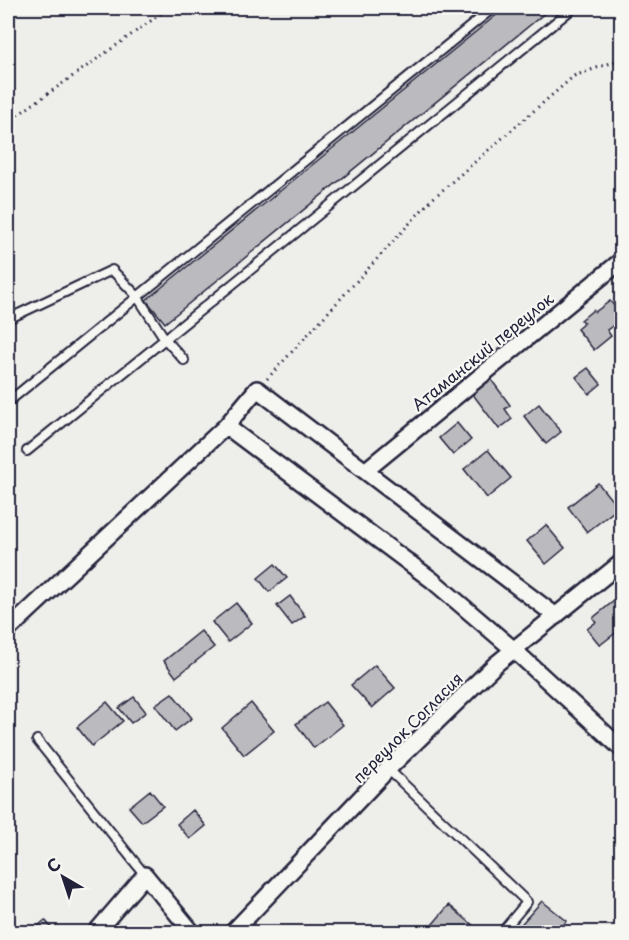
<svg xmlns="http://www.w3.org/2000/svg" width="629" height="940" viewBox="0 0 629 940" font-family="'Playpen Sans',sans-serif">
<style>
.building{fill:#bbbbbf;stroke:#22223b;stroke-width:1.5}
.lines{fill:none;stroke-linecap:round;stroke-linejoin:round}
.service-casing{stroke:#22223b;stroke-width:12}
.minor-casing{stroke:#22223b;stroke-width:20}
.path{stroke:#22223b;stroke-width:3;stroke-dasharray:1.5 4.5;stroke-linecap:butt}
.service{stroke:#f6f6f2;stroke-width:8}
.minor{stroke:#f6f6f2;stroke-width:15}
.labels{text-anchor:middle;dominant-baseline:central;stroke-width:4.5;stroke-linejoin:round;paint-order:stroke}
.street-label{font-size:16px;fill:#22223b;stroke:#f6f6f2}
</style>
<rect width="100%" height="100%" fill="#eeeeeb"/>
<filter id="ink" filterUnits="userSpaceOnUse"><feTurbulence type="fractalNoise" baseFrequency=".0167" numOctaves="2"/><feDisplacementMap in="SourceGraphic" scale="12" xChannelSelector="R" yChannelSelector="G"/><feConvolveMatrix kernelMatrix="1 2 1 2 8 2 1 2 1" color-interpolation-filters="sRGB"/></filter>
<g filter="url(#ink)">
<path class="building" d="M 505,8 L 551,8 L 165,323 L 146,300 Z
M 610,301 L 622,315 L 622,319 L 607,330 L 611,336 L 594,350 L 577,329 L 584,323 L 581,320 L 593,310 L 595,312 Z
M 588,368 L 601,384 L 589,394 L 576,377 Z
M 490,378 L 510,405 L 505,409 L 512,419 L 499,429 L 471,392 Z
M 539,404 L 561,432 L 546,444 L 524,416 Z
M 457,423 L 471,440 L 453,455 L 439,438 Z
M 488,450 L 511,478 L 487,498 L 464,469 Z
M 598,483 L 618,508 L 587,532 L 568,507 Z
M 546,525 L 565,548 L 546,564 L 527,541 Z
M 275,564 L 287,578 L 269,592 L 258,578 Z
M 290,596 L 305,616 L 292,625 L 277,606 Z
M 615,600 L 622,608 L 622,628 L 600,645 L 587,629 L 596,622 L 593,618 Z
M 236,603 L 252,623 L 228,642 L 212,622 Z
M 201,631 L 214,647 L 176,677 L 164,661 Z
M 375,665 L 395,688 L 372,708 L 351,685 Z
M 172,693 L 192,718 L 175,731 L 155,705 Z
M 134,697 L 146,712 L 131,723 L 119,708 Z
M 107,702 L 123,721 L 92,746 L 77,727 Z
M 325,702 L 343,725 L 314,748 L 296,724 Z
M 251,703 L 274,731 L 244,755 L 222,728 Z
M 150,790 L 163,806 L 142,822 L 129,807 Z
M 193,810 L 206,826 L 190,839 L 177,824 Z
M 542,901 L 567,921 L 556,932 L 514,932 Z
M 449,905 L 481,932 L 426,932 Z
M 45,920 L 55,932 L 33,932 L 32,931 Z"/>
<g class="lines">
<defs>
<path id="service" d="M 8,319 L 112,270 L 137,296 L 165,339 L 184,360
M 8,402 L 493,8
M 27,451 L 573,8
M 37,740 L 145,875
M 388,769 L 527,902 L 502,932"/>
<path id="minor" d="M 226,426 L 432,580 L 514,650 L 622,749
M 365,471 L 622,260
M 8,630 L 226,426 L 257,389 L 556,616
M 96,932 L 145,875 L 192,932
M 233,932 L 388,769 L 496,664 L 622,562"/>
</defs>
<use href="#service" class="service-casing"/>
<use href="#minor" class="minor-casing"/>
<path class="path" d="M 8,122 L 169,8
M 267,379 L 431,200 L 574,76 L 622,59"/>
<use href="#service" class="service"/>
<use href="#minor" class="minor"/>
</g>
</g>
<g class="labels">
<g class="street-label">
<text transform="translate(482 351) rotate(-39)">Атаманский переулок</text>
<text transform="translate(407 727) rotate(-45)">переулок Согласия</text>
</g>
</g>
<rect width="629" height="940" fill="none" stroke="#f6f6f2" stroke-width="30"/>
<rect x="15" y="15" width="599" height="910" fill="none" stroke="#22223b" stroke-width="2" filter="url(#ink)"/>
<g transform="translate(63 877) rotate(321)" stroke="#f6f6f2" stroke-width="4.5" paint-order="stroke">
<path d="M0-4.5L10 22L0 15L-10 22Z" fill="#22223b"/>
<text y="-9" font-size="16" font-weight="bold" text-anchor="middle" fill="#22223b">С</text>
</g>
</svg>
